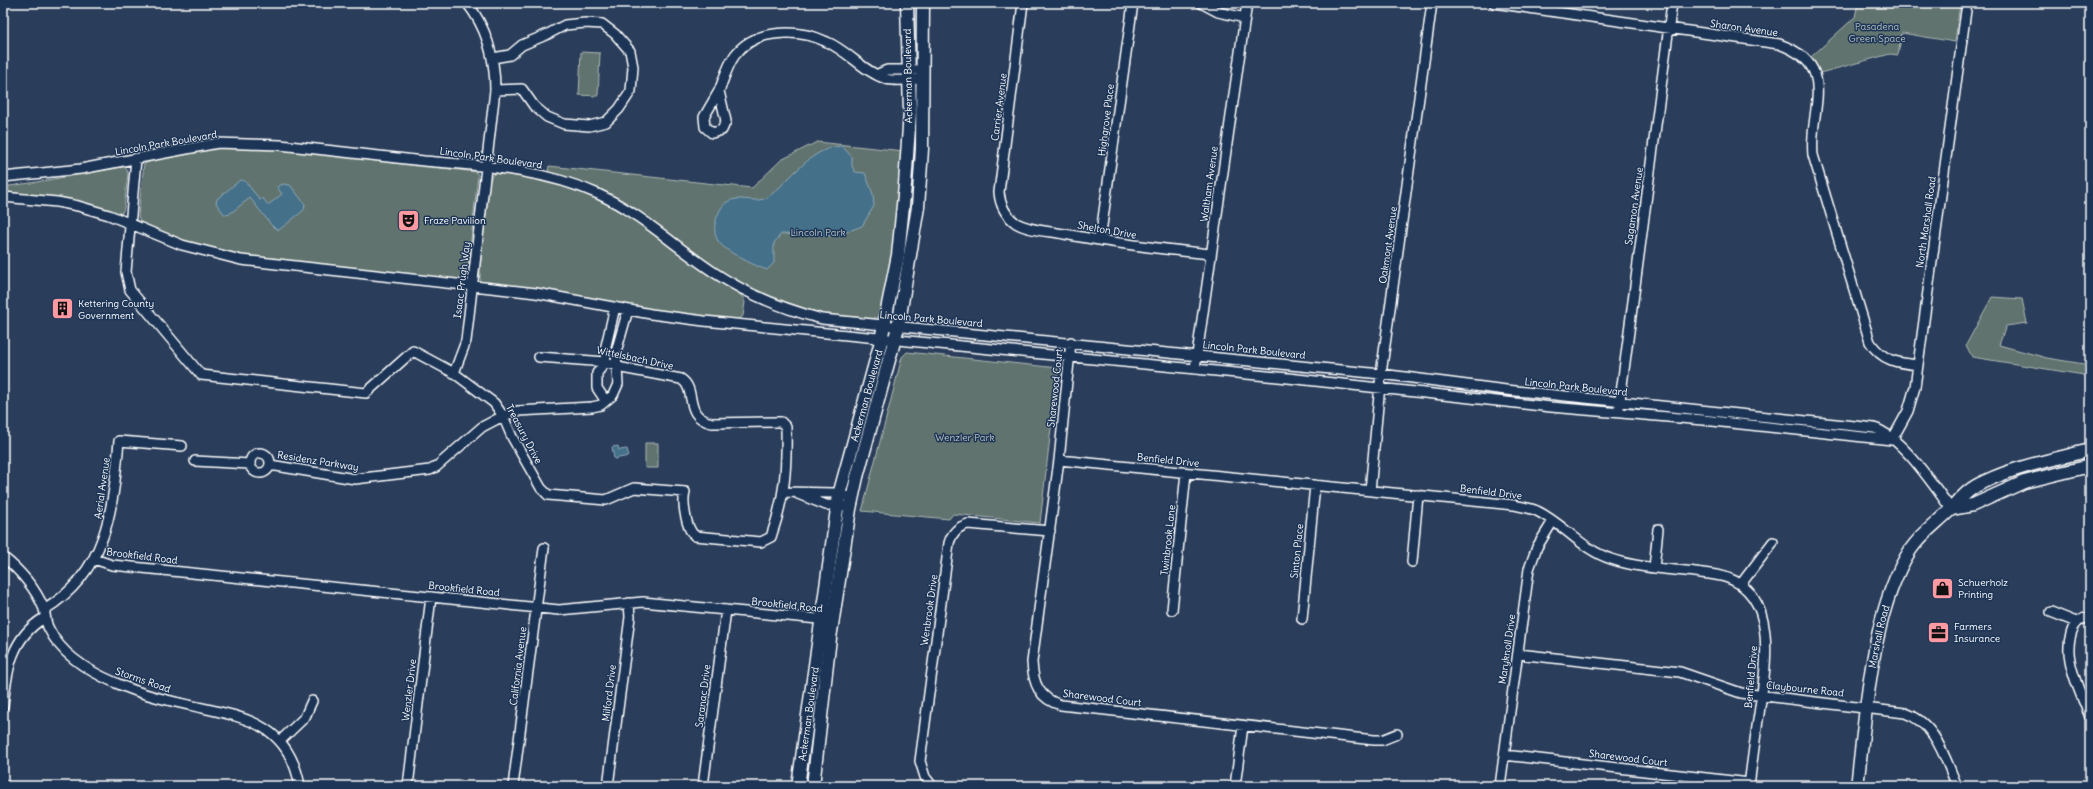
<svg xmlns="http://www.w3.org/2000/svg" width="2093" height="789" viewBox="0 0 2093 789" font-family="Delius,sans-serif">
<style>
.green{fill:#60736e;stroke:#b0b9b6}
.water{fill:#457089;stroke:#8fa9b8}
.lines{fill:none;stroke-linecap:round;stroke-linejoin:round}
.minor-casing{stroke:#fff;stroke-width:12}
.tertiary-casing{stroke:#fff;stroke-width:15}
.minor{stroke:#1d3557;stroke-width:9}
.tertiary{stroke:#1d3557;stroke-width:12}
.labels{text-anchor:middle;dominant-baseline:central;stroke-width:3;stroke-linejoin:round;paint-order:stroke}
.park-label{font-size:10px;fill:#b7c0be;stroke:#1d3557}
.street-label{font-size:10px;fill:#fff;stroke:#1d3557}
.poi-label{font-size:10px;fill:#fff;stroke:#1d3557;text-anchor:start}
</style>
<rect width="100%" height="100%" fill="#2a3d5a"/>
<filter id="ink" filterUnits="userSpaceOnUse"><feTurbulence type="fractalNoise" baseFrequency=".025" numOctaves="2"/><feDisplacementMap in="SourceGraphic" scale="8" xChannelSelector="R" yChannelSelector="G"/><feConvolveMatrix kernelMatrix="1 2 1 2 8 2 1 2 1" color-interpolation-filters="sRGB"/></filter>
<g filter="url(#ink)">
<path class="green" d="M 1858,3 L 1960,3 L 1955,42 L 1902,33 L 1898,55 L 1890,54 L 1820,73 L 1811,57 L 1855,17 Z
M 581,52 L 600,53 L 598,96 L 579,95 Z
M 817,142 L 904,151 L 898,223 L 882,312 L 877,317 L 867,321 C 828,316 792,309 755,292 C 712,272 679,238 640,213 C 613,195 580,182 548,172 L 549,166 L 752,188 L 781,160 Z
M 224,147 L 261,147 L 476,172 L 478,175 L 467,277 L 464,280 L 456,280 L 239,255 L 190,243 L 141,224 L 138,216 L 144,164 L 160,158 Z
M 123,167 L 126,168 L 128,173 L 124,208 L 122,213 L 116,214 L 3,194 L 3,187 C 43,182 83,173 123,167 Z
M 496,173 C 545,178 592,192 634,218 C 659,234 683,255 707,273 C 718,282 731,287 742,296 L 745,302 L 743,316 L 738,320 L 693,317 L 543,290 L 482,282 L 480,279 L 480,269 L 489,183 L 492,175 Z
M 1992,297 L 2022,299 L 2027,323 L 2006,326 L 1999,345 L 2047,358 L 2090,365 L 2090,376 L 1972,357 L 1966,345 Z
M 907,352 L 1058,368 L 1040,523 L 953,514 L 949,519 L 862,511 L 902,357 Z
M 645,443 L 658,443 L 658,468 L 645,468 Z"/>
<path class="water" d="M 842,146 L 852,157 L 852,166 L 855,172 L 865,173 L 873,194 L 874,206 L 862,226 L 836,236 L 781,234 L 774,243 L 774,263 L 767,270 C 755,266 724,251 718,241 C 714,234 714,227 716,220 C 718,214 721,206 727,202 C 739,194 756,205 768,197 C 792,179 811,147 842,146 Z
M 240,180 L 245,181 L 260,200 L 263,198 L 268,205 L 282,194 L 277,187 L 283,184 L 290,185 L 305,204 L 304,210 L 279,230 L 273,227 L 250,198 L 228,215 L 224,214 L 216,203 L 217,199 Z
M 618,446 L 619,450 L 627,449 L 629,456 L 614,459 L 612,447 Z"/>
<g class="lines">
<defs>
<path id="minor" d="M 1023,3 L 999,192 C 1000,205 1005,215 1016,223 C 1030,231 1049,231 1064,234 C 1113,243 1161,249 1210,254
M 1201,3 L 1218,12 L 1245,18
M 1494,3 L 1779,44 C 1841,66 1808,110 1813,155 L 1870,342 C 1882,361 1898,363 1918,365
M 493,58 L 510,55 L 522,45 L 548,34 L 565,25 L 585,23 L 602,24 L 615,34 L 630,51 L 633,67 L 631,91 L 619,109 L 606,122 L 589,126 L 564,124 L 547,117 L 534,106 L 522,89 L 495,90
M 878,74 L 887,70 L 922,70
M 719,91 C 724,79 727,66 735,55 C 755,28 799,29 827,42 C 848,51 864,72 886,79 C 896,82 912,79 923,79
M 719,91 L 726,121 L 722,130 L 712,133 L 705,127 L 704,117 Z
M 136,159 L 126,272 L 130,290 L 201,375 L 366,393 L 413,351 L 454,373 L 494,403 L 503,416 L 512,437 L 541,488 L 548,495 L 606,500 L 634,488 L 685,492 C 682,503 686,529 695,536 L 761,542 L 771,537 C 785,497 787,469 786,427 L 781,422 L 777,422 L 712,423 C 682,416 698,390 681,379 L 622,368 L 606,362 L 539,357
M 3,177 L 81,169 L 218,143 L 280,145 C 328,150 376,156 424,161 C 482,166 543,169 598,194 C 642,214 675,247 715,273 C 748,295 784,309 822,319 L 1381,374 L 1506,390 L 1874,428 C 1901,436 1934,486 1951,509
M 3,197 L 57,202 L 78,206 L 109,215 L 182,245 L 241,260 L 536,293 L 651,314 L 704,321 L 1288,378 L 1551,407 L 1703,420 L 1892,440
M 1100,240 L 1133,3
M 1071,342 L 1059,460 L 1032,662 C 1033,683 1039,699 1061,705 L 1374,740 L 1382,740 L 1397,734
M 1195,369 L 1247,3
M 454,373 L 466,341 L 495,90 C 495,58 487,28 467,3
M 605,400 L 597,388 L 597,373 L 606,362 L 605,350 L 615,307
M 1619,408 L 1672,3
M 1892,440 L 1908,411 L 1915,387 L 1967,3
M250 463a10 10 0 1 1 20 0a10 10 0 1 1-20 0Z
M 1059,460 L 1514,505 C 1522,507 1530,508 1537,511 C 1564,524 1582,550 1611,559 C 1637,568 1667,569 1695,572 C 1706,574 1717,574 1728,578 C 1780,597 1765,671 1759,714 C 1755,738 1752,762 1749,786
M 195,461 L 250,464
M 270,465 L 355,479 L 430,470 L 436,467 L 482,427 L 503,416 L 518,411 L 592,407 L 601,405 L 613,395 L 618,384 L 616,352 L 628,310
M 1370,491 L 1381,374 L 1432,3
M 784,492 L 834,493 L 852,498
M 798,494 L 826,505 L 851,506
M 3,557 C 20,570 36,589 44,609 C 46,616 45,622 49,629 C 62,656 90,672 116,683 C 142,695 170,701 198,707 C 249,718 289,726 300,786
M 94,559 L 112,565 L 559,610 L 643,602 L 828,620
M 1412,562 L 1418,495
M 1654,568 L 1658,529
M 1741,584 L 1773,542
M 44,610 C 108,571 113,508 119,441 L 182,446
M 1172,610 L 1186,473
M 2051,612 L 2076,622
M 2090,618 C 2070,616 2067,645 2070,660 C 2073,679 2083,699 2090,717
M 1302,619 L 1315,485
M 1518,654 L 1680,672 L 1741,693 L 1905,713 C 1936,723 1945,759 1957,786
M 3,706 C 7,670 11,638 44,618
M 280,741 L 305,717 L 312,701
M 1504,755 L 1750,783
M 3,786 L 5,786
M 408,786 L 431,597
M 513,786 L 544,548
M 608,786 L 630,617 L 629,603
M 703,786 L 726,610
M 932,786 L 925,777 L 920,761 L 949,543 C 952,533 957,527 968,524 L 1050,531
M 1235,786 L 1243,726
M 1500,786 L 1529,569 L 1537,547 L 1553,521"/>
<g id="tertiary">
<path d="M 1951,509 L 1973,505 L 2024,482 L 2090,466"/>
<path id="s1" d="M 798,786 L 839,495 L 880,345 L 898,255 L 905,185 L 910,112 L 907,3"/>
<path d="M 813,786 L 830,638 L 850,509 L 857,477 L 898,327 L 918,207 L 922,149 L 923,3"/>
<path id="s2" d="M 1857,786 C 1866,715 1871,610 1911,549 C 1923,532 1937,523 1951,509 C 1963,496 1969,488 1986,481 C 2018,466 2056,459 2090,450"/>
</g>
</defs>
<use href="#minor" class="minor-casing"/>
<use href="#tertiary" class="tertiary-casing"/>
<use href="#minor" class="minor"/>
<use href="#tertiary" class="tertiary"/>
</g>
</g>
<defs>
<symbol id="theatre-square" viewBox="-11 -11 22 22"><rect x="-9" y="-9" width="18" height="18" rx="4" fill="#ff9aa2" stroke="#1d3557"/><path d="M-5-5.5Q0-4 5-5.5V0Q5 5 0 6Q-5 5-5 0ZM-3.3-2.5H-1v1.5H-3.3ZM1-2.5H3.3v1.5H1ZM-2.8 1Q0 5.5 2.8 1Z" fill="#111"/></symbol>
<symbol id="building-square" viewBox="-11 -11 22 22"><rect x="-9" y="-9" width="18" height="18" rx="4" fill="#ff9aa2" stroke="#1d3557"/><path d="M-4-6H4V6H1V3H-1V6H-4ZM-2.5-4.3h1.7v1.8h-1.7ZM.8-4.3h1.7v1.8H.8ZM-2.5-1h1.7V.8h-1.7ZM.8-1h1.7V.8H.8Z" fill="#111"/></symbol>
<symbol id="shop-square" viewBox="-11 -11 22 22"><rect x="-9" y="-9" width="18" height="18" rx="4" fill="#ff9aa2" stroke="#1d3557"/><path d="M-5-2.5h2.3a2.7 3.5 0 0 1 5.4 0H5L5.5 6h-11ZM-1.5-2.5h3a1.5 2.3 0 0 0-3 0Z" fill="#111"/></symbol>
<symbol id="office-square" viewBox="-11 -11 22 22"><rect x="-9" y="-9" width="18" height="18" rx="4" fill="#ff9aa2" stroke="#1d3557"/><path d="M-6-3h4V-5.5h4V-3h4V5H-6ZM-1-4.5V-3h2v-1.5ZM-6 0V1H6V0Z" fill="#111"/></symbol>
</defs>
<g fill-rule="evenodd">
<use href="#theatre-square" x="396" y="208" width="25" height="25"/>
<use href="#building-square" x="50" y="296" width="25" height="25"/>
<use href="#shop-square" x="1930" y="576" width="25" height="25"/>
<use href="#office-square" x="1926" y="620" width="25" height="25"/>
</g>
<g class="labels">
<g class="park-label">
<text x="1877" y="26">Pasadena<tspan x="1877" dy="12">Green Space</tspan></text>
<text x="818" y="232">Lincoln Park</text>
<text x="965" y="437">Wenzler Park</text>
</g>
<g class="street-label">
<text transform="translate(1744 28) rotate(8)">Sharon Avenue</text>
<text transform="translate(908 76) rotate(-91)">Ackerman Boulevard</text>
<text transform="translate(999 107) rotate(-83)">Carrier Avenue</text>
<text transform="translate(1106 120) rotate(-83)">Highgrove Place</text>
<text transform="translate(166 143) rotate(-10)">Lincoln Park Boulevard</text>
<text transform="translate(491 158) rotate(8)">Lincoln Park Boulevard</text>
<text transform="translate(1209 184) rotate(-82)">Waltham Avenue</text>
<text transform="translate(1634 206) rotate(-82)">Sagamon Avenue</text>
<text transform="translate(1926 222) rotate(-82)">North Marshall Road</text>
<text transform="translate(1107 230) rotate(10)">Shelton Drive</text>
<text transform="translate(1388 245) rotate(-82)">Oakmont Avenue</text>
<text transform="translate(462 280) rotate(-83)">Isaac Prugh Way</text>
<text transform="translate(931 319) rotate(5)">Lincoln Park Boulevard</text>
<text transform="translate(1254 350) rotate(6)">Lincoln Park Boulevard</text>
<text transform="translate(635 358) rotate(12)">Wittelsbach Drive</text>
<text transform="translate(1576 387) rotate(6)">Lincoln Park Boulevard</text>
<text transform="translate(1055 388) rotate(-84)">Sharewood Court</text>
<text stroke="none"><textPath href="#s1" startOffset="397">Ackerman Boulevard</textPath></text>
<text transform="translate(524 434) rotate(62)">Treasury Drive</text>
<text transform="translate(1168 460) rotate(6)">Benfield Drive</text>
<text transform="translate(318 461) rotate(9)">Residenz Parkway</text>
<text transform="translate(102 488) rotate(-82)">Aerial Avenue</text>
<text transform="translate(1491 492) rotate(7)">Benfield Drive</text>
<text transform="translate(1168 540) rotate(-84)">Twinbrook Lane</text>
<text transform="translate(1297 551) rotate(-84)">Sinton Place</text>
<text transform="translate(142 556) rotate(7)">Brookfield Road</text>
<text transform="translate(464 589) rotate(6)">Brookfield Road</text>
<text transform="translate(787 605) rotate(6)">Brookfield Road</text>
<text transform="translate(929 610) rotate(-82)">Wenbrook Drive</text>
<text stroke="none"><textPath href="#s2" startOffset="151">Marshall Road</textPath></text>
<text transform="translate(1507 649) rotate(-82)">Maryknoll Drive</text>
<text transform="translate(518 666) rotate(-83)">California Avenue</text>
<text transform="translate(1751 677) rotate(-85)">Benfield Drive</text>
<text transform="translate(143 680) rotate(19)">Storms Road</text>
<text transform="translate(1805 689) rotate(6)">Claybourne Road</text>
<text transform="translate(409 690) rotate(-83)">Wenzler Drive</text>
<text transform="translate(609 693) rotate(-83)">Milford Drive</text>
<text transform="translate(703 696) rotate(-83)">Saranac Drive</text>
<text transform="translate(1102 698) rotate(7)">Sharewood Court</text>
<text stroke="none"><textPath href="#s1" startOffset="73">Ackerman Boulevard</textPath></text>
<text transform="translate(1628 758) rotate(7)">Sharewood Court</text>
</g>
<g class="poi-label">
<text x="424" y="220">Fraze Pavilion</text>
<text x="78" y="303">Kettering County<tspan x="78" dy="12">Government</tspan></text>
<text x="1958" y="582">Schuerholz<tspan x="1958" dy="12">Printing</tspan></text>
<text x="1954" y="626">Farmers<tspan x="1954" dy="12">Insurance</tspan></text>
</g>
</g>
<rect width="2093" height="789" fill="none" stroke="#1d3557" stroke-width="16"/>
<rect x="8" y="8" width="2077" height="773" fill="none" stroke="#fff" stroke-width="1.5" filter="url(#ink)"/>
</svg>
